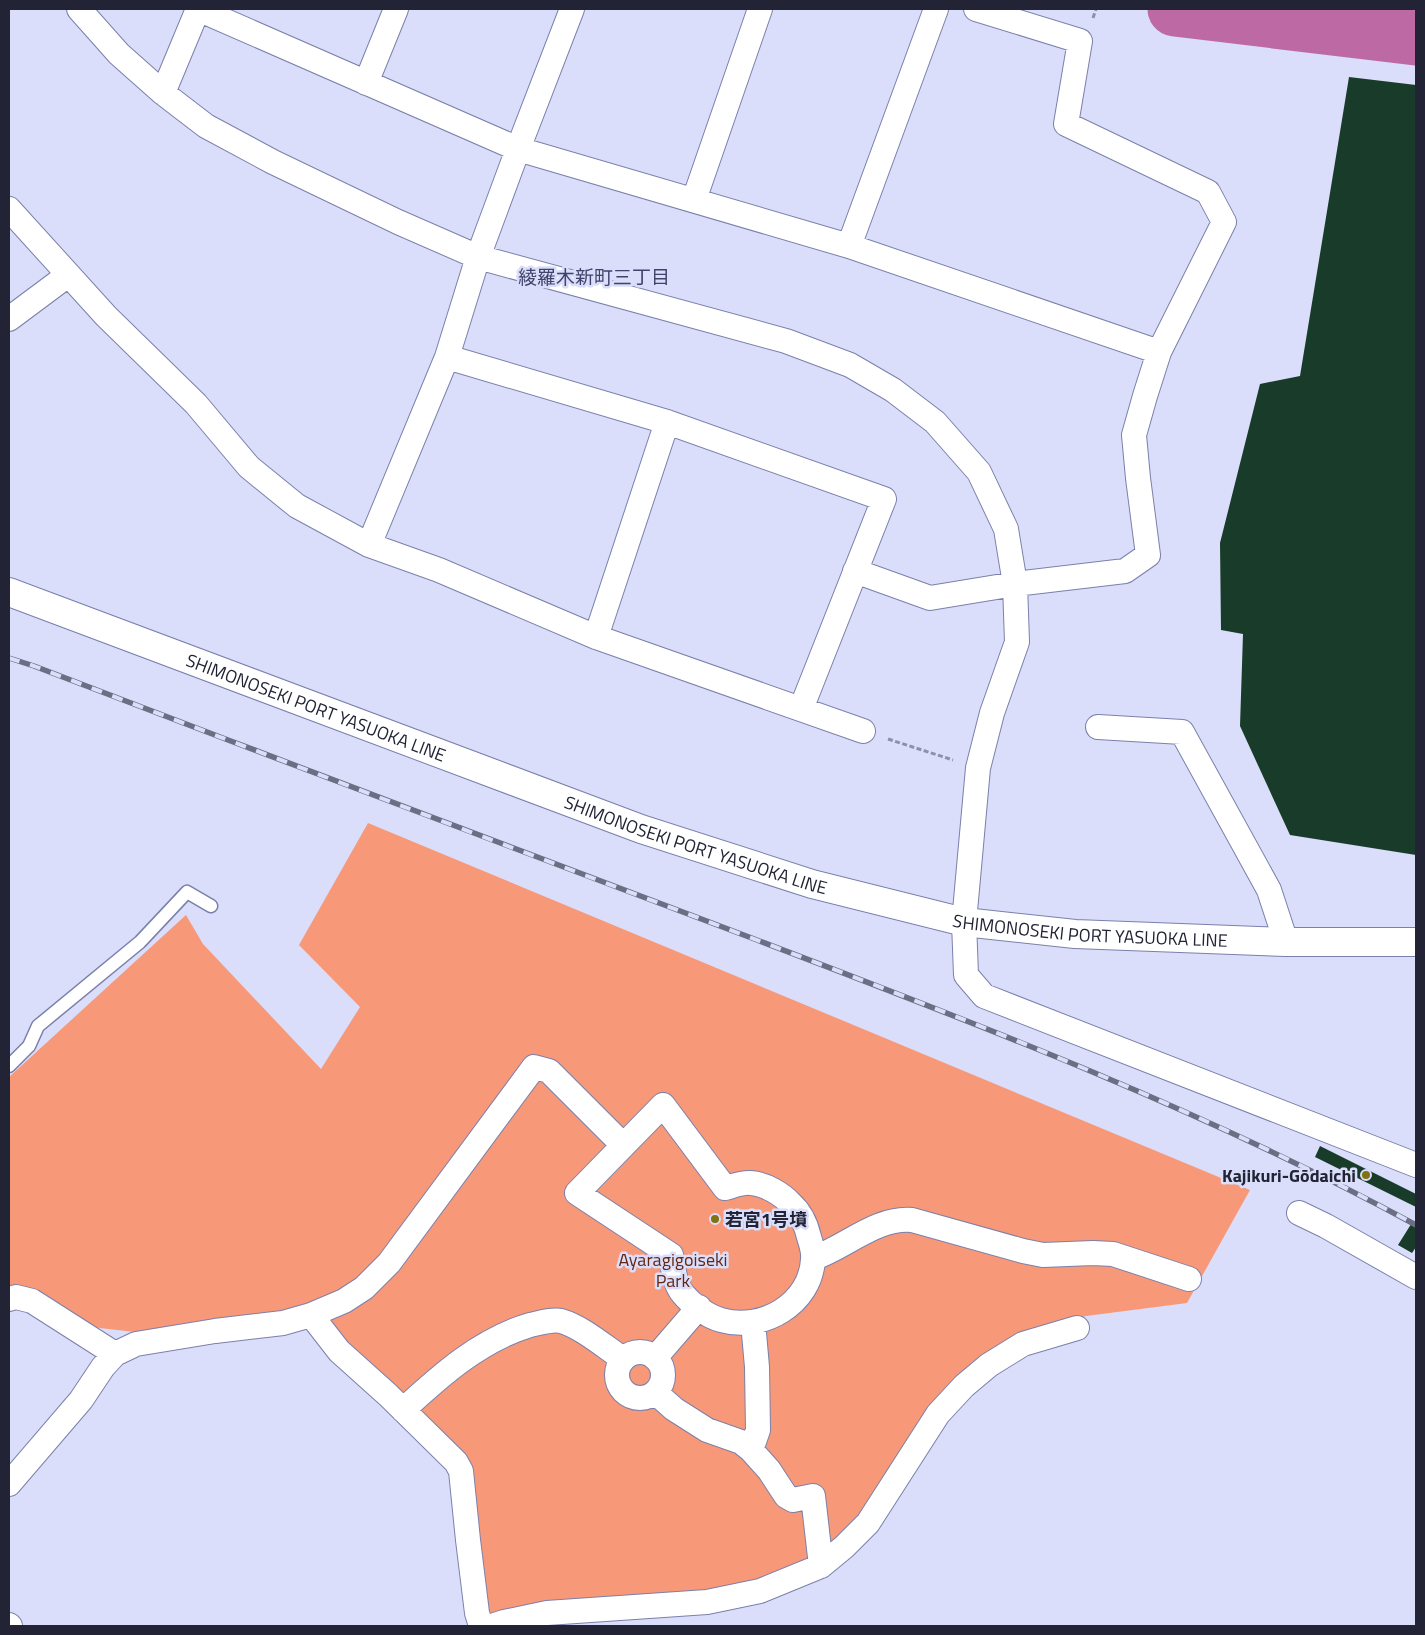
<svg xmlns="http://www.w3.org/2000/svg" width="1425" height="1635" viewBox="0 0 1425 1635" font-family="'Titillium Web','Noto Sans JP',sans-serif">
<style>
.green{fill:#f79878}
.lines{fill:none;stroke-linecap:round;stroke-linejoin:round}
.river{stroke:#bd6aa4;stroke-width:55}
.building{fill:#193b2a}
.lane-casing{stroke:#7b80ab;stroke-width:15}
.street-casing{stroke:#7b80ab;stroke-width:26}
.secondary-casing{stroke:#7b80ab;stroke-width:30}
.path{stroke:#8d90a8;stroke-width:3;stroke-dasharray:5 2.5;stroke-linecap:butt}
.lane{stroke:#fff;stroke-width:12}
.street{stroke:#fff;stroke-width:24}
.secondary{stroke:#fff;stroke-width:28}
.rail-casing{stroke:#6c6e84;stroke-width:5.5}
.rail{stroke:#dadefa;stroke-width:4;stroke-dasharray:11;stroke-linecap:butt}
.poi-dot{fill:#817213;stroke:#dadefa;stroke-width:2}
.labels{text-anchor:middle;dominant-baseline:central;stroke-width:5;stroke-linejoin:round;paint-order:stroke}
.street-label{font-size:18px;fill:#222435;stroke:#dadefa}
.poi-label{font-size:18px;font-weight:bold;fill:#222435;stroke:#dadefa;text-anchor:end}
.park-label{font-size:18px;fill:#642711;stroke:#dadefa}
.neighbourhood-label{font-size:19px;fill:#40446b;stroke:#dadefa}
</style>
<rect width="100%" height="100%" fill="#dadefa"/>
<path class="green" d="M 368,823 L 1250,1190 L 1187,1303 L 1086,1316 L 1032,1333 L 976,1364 L 874,1500 L 830,1551 L 759,1583 L 473,1625 L 452,1464 L 309,1329 L 150,1351 L 144,1333 L 91,1327 L 9,1291 L 9,1077 L 186,915 L 203,944 L 321,1069 L 360,1007 L 299,945 Z"/>
<g class="lines">
<path class="river" d="M 1175,9 L 1416,38"/>
</g>
<path class="building" d="M 1349,77 L 1416,85 L 1416,855 L 1290,835 L 1240,726 L 1243,634 L 1221,630 L 1220,543 L 1260,384 L 1300,376 Z
M 1320,1146 L 1416,1194 L 1416,1207 L 1315,1157 Z
M 1413,1221 L 1416,1223 L 1416,1247 L 1412,1253 L 1398,1245 Z"/>
<g class="lines">
<defs>
<path id="lane" d="M 9,1066 L 29,1046 L 38,1026 L 140,942 L 187,892 L 211,906"/>
<path id="street" d="M 79,9 L 119,54 L 163,93 L 206,126 L 273,162 L 398,222 L 478,257 L 786,341 L 850,365 L 893,390 L 935,422 L 979,472 L 1006,529 L 1015,584 L 1017,642 L 992,713 L 978,768 L 964,922 L 966,975 L 984,996 L 1416,1165
M 198,9 L 518,149 L 849,246 L 1159,352
M 366,83 L 396,9
M 163,93 L 198,9
M 694,200 L 760,9
M 9,209 L 106,316 L 196,404 L 249,467 L 297,506 L 369,545 L 439,570 L 596,637 L 863,731
M 849,246 L 936,9
M 9,319 L 68,275
M 447,357 L 667,422 L 884,499 L 801,709
M 369,545 L 447,357 L 478,257 L 518,149 L 572,9
M 855,571 L 930,598 L 1015,584 L 1125,571 L 1148,555 L 1138,478 L 1134,435 L 1145,396 L 1159,352 L 1224,222 L 1208,192 L 1066,124 L 1080,41 L 976,9
M 596,637 L 667,422
M 1098,727 L 1182,732 L 1269,890 L 1286,942
M 663,1105 L 725,1188 C 733,1186 742,1182 751,1183 C 765,1184 782,1194 791,1204 C 801,1213 806,1224 809,1237 C 811,1244 814,1252 813,1259 C 811,1304 762,1332 721,1320 C 707,1316 692,1305 683,1294 C 674,1284 673,1267 671,1255 L 577,1193 Z
M 1299,1213 L 1326,1226 L 1416,1277
M 814,1258 C 846,1247 876,1217 912,1220 L 1023,1251 L 1043,1255 L 1093,1253 L 1113,1254 L 1189,1279
M 9,1299 L 16,1297 L 32,1301 L 115,1354
M 311,1315 L 339,1351 L 388,1395 L 456,1462 L 461,1471 L 468,1540 L 477,1613 L 481,1626
M617 1375a23 23 0 1 1 46 0a23 23 0 1 1-46 0Z
M 655,1358 L 699,1307
M 656,1393 L 674,1409 L 707,1430 L 741,1442 L 751,1450 L 769,1470 L 786,1496 L 793,1500 L 813,1496 L 821,1566
M 403,1410 C 441,1375 480,1340 530,1325 C 540,1323 551,1319 561,1321 C 582,1327 605,1347 623,1359
M 751,1450 L 758,1430 L 757,1367 L 753,1322
M 9,1484 L 81,1400 L 103,1367 L 115,1354 L 136,1344 L 215,1331 L 283,1323 L 311,1315 L 344,1301 L 364,1288 L 389,1263 L 534,1067 L 549,1071 L 623,1145
M 9,1625 L 10,1626
M 492,1626 L 504,1622 L 547,1613 L 707,1602 L 760,1591 L 821,1566 L 844,1547 L 868,1523 L 938,1414 L 964,1386 L 989,1365 L 1023,1344 L 1077,1328"/>
<g id="secondary">
<path id="s1" d="M 9,592 L 641,829 L 812,884 L 964,922 L 1075,934 L 1286,942 L 1416,942"/>
</g>
</defs>
<use href="#lane" class="lane-casing"/>
<use href="#street" class="street-casing"/>
<use href="#secondary" class="secondary-casing"/>
<path class="path" d="M 1093,18 L 1096,9
M 888,739 L 953,760"/>
<use href="#lane" class="lane"/>
<use href="#street" class="street"/>
<use href="#secondary" class="secondary"/>
<defs>
<path id="rail" d="M 9,658 L 34,666 C 272,757 510,847 749,937 C 975,1023 1203,1109 1416,1225"/>
</defs>
<use href="#rail" class="rail-casing"/>
<use href="#rail" class="rail"/>
</g>
<g class="poi-dot">
<circle cx="1366" cy="1175" r="5"/>
<circle cx="715" cy="1219" r="5"/>
</g>
<g class="labels">
<g class="street-label">
<text stroke="none"><textPath href="#s1" startOffset="328">SHIMONOSEKI PORT YASUOKA LINE</textPath></text>
<text stroke="none"><textPath href="#s1" startOffset="732">SHIMONOSEKI PORT YASUOKA LINE</textPath></text>
<text stroke="none"><textPath href="#s1" startOffset="1138">SHIMONOSEKI PORT YASUOKA LINE</textPath></text>
</g>
<g class="poi-label">
<text x="1356" y="1175">Kajikuri-Gōdaichi</text>
<text x="725" y="1219" text-anchor="start">若宮1号墳</text>
</g>
<g class="park-label">
<text x="673" y="1259">Ayaragigoiseki<tspan x="673" dy="21">Park</tspan></text>
</g>
<g class="neighbourhood-label">
<text x="594" y="276">綾羅木新町三丁目</text>
</g>
</g>
<rect width="1425" height="1635" fill="none" stroke="#222435" stroke-width="20"/>
</svg>
